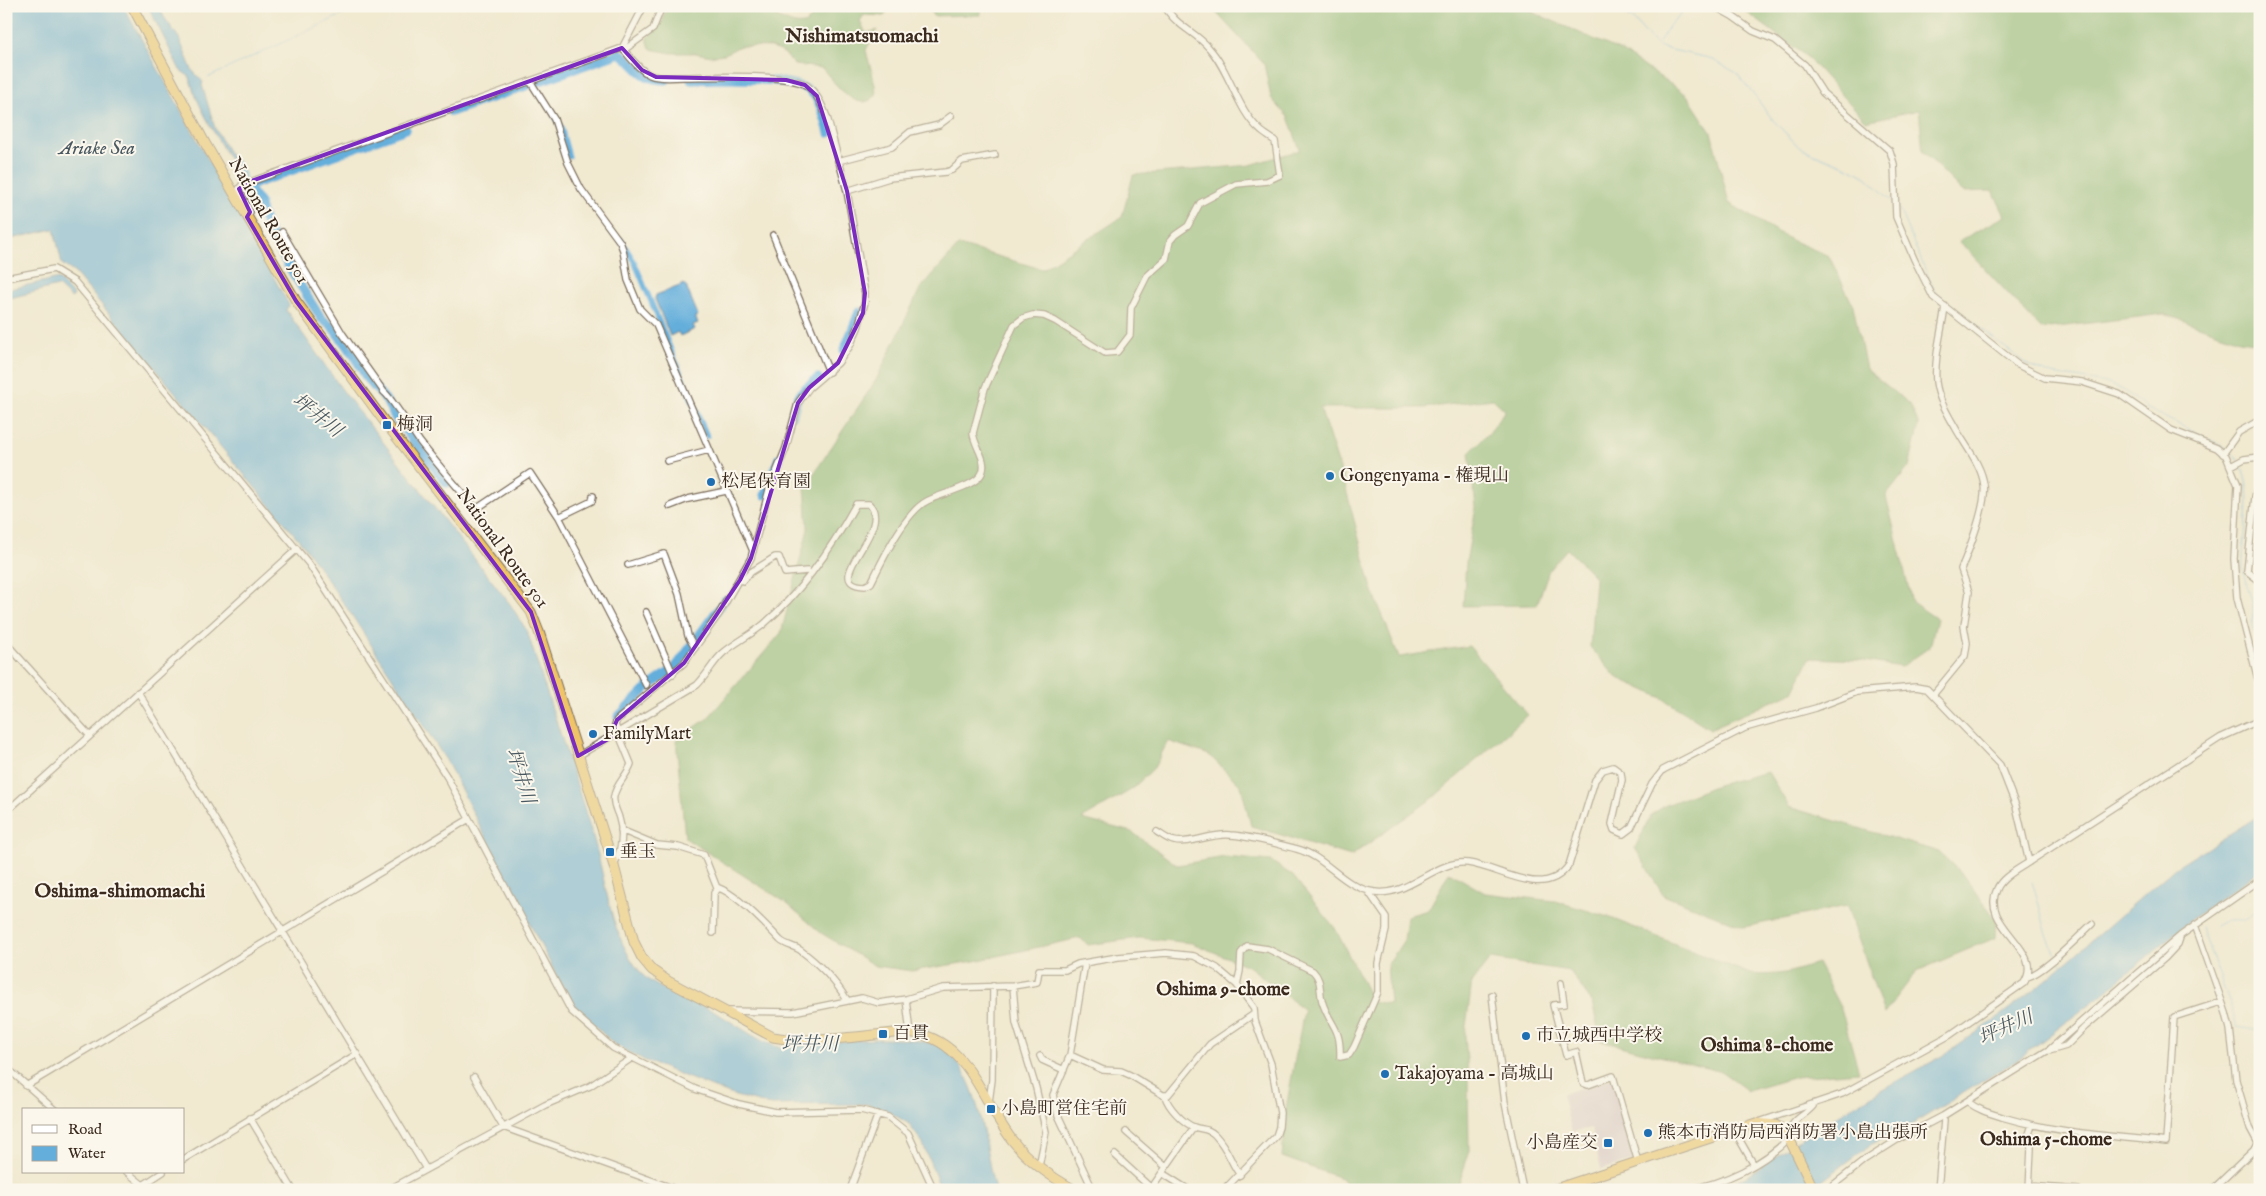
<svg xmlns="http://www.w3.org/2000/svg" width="2266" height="1196" viewBox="0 0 2266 1196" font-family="'IM FELL English','Noto Serif JP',serif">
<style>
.industrial{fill:#d1bdc9}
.forest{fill:#81b46f;stroke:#5e6f46}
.water{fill:#63aedb;stroke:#4f6c7c}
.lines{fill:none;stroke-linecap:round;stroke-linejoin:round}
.stream{stroke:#63aedb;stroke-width:1}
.canal{stroke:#63aedb;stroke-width:5}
.river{stroke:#63aedb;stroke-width:9}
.minor-casing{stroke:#7b6d5c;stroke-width:8}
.highway-casing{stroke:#7b6d5c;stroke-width:11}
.minor{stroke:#fff;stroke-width:5.5}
.highway{stroke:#efc469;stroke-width:9}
.marked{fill:none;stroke:#7b2cbf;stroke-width:4;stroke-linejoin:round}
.poi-dot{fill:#1f6fb2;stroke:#fbf7ec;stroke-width:2}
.labels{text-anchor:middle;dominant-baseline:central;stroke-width:4;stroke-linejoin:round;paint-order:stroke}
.street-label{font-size:18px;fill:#3b2a1e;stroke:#fbf7ec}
.poi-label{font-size:18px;fill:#3b2a1e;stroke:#fbf7ec;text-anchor:start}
.water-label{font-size:19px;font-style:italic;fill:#495860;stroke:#fbf7ec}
.neighbourhood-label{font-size:19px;font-weight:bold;fill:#3b2a1e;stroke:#fbf7ec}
.quarter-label{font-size:20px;font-weight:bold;fill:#3b2a1e;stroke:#fbf7ec}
</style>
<rect width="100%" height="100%" fill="#fbf7ec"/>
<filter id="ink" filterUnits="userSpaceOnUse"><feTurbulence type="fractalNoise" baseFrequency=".02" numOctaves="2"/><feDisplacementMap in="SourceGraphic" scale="10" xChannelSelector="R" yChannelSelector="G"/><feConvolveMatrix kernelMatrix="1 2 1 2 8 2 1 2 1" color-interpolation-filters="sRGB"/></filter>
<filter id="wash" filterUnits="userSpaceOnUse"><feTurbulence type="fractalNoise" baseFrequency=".0096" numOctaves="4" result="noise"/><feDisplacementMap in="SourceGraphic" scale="20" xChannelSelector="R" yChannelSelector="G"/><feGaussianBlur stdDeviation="1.12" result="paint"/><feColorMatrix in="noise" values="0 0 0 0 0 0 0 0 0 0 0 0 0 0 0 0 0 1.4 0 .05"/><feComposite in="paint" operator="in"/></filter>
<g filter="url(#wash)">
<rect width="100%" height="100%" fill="#f1e9d0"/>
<path class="industrial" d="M 1613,1078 L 1635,1160 L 1601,1170 L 1591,1128 L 1572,1132 L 1562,1094 Z"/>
<path class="forest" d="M 667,6 L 775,6 L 777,17 C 796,26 810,31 816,6 L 890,6 L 884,16 L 864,15 L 860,21 L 866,33 L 877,30 L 866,50 C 869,64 876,82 876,95 C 858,117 833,81 822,68 L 794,65 L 784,53 L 770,47 L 740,46 L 725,54 L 711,56 L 695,53 L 671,53 L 650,49 L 647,38 L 662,22 Z
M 928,6 L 981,6 L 981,15 L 933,16 Z
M 1210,6 L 1519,6 L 1621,51 L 1687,95 L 1711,132 L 1729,203 L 1791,240 L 1829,256 L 1853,305 L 1866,369 L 1910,404 L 1919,425 L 1909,467 L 1886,496 L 1912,602 L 1937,619 L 1930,647 L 1901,667 L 1858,660 L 1810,658 L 1793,692 L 1710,729 L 1662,698 L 1616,677 L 1590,647 L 1595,577 L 1567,549 L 1549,570 L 1537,605 L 1463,606 L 1466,562 L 1476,507 L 1469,453 L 1490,432 L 1505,410 L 1493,399 L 1424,408 L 1320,408 L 1344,481 L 1372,589 L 1399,657 L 1469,646 L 1528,715 L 1433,798 L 1351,856 L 1251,826 L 1241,786 L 1209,755 L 1168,741 L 1154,768 L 1131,790 L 1082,819 L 1132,832 L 1177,865 L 1225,857 L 1271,861 L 1293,876 L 1335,928 L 1372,1001 L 1390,1004 L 1387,965 L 1404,940 L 1407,916 L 1428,910 L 1449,872 L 1485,893 L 1555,901 L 1606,916 L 1750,974 C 1777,976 1792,973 1817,963 L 1841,1009 L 1859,1072 L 1796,1077 L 1748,1091 L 1722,1072 L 1601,1041 L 1592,1003 L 1570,971 L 1490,959 L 1472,982 L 1465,1034 L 1468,1074 L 1469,1153 L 1457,1190 L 1351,1190 L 1341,1178 L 1282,1157 L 1286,1108 L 1304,1010 L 1250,967 L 1192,943 L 1139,938 L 1088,945 L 1080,938 L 975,961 L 912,971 L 875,966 L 821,933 L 785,902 L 685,838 L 676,740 L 707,719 L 781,633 L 808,529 L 805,487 L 876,380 L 920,289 L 959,245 L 1042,269 L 1122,217 L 1133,175 L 1250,165 L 1300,150 L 1288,117 L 1271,98 L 1264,64 Z
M 1738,6 L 2260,6 L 2260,343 L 2239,340 L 2164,314 L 2041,329 L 1959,241 L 2005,216 L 1993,191 L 1963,192 L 1923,152 L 1919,110 L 1866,121 L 1807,57 Z
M 1768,772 L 1789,807 L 1939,852 L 1962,874 L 1996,919 L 1995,938 L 1917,971 L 1884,1014 L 1847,906 L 1744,927 L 1663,895 L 1635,848 L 1651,815 L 1666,805 L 1717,785 Z"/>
<path class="water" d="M 6,6 L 123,6 L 289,305 L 286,310 L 343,391 L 510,604 L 527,631 C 549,701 573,770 594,840 C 607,884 610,938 642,974 C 655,989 690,1000 709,1009 C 728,1018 759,1043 779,1047 C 786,1048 797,1046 804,1045 C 838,1043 929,1028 952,1055 C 983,1091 983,1145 995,1190 L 941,1190 L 922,1142 L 908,1123 L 886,1110 L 866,1104 L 770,1105 L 732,1095 L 644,1060 L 614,1044 L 570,1002 L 446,760 L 351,614 L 304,546 L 75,273 L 62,264 L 54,229 L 6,240 Z
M 148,6 L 159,6 L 164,17 L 179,38 L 192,70 L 203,82 L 202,85 L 215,128 L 241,174 L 240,175 C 228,159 191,95 190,77 L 180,70 Z
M 55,279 L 60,280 L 74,296 L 71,298 L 58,286 L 6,299 L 6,290 Z
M 685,284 L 698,315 L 695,317 L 698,323 L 693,325 L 695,329 L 680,336 L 678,332 L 670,336 L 655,299 L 656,295 Z
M 2260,815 L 2260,870 L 2191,920 L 2100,996 L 2020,1058 L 1918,1121 L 1870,1145 L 1810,1190 L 1714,1190 L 1746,1177 L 1802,1138 L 1877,1092 L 1939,1058 L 1989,1024 L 2039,986 L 2175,868 Z"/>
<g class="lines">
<path class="stream" d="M 1608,6 L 1633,19 L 1656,45 L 1667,49 L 1709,58 L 1737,73 L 1773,120 L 1800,148 L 1852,169 L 1866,177 L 1893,202
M 1658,44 L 1669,26 L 1682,12 L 1682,6
M 209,77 L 361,6
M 1899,209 L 1935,292 L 2026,364 L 2047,373 L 2106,383 L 2123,390 L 2146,408 L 2226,448
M 2229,450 L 2238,460
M 2240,464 C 2256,495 2242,534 2243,567 C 2244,582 2252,595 2253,609 C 2253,613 2252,617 2252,621 C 2253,629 2257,638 2260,647
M 2253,618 L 2260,605
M 2032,882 C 2041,905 2043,933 2056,954
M 2215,926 C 2236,912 2242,934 2260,904
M 2201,927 L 2230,1003 L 2237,1027 L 2260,1031
M 2058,958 L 2062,965"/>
<path class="canal" d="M 555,116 L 561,127 L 569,157
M 621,240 L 634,261 L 707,436"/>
<path class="river" d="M 691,80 C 717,79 785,76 807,89 C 820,97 825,119 829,133
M 451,112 L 620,53 C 638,65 639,80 666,80
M 236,164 L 243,182 L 260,203 C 260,226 307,295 321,318 L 332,327 L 355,357 L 367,379 L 385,399 L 396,419 L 447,483
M 249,186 L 406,129
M 844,351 L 859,312
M 793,415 C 799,392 798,393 818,378
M 765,495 L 779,458
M 648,687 L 675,668 L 725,600
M 618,717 L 644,691"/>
</g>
</g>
<g filter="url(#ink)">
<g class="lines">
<defs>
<path id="minor" d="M 1714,6 L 1732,16 L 1753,31 L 1775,40 L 1805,65 L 1823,93 L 1890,151 L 1894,164 L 1896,217 L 1914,259 L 1933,297 L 2018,365 L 2045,378 L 2082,382 L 2119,394 L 2171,430 L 2217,448 L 2226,456 L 2238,485 L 2234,559 L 2237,598 L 2260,687
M 624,50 L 653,29 L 662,6
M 530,81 L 554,119 L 568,163 L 581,189 L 620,242 L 623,250 L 628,280 L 640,309 L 656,325 L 753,551
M 838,161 L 892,147 L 910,132 L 939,125 L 951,116
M 847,191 L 889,178 L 946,172 L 952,170 L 962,161 L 995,155
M 247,217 L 250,212 L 239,189 L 242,185 L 622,48 L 644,6
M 282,232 L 342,333 L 384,392 C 390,396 413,432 420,442 C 438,465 457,487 476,509 L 530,473 L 559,517 L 646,685
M 773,235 L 829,372
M 6,278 L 54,269 L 75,282 L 309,564 L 447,777 L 571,1011 L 613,1048 L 695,1089 L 739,1104 L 776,1112 L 861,1110 L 888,1117 L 908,1133 L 934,1190
M 2223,454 L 2239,432 L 2260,420
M 667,461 L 709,450
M 2231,466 L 2244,459 L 2260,457
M 670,506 L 688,499 L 726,491
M 559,517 L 592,501 L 593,496
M 628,565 L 664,554 L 679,594 L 688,636 L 695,648
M 2260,572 L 2256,578 L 2260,581
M 2256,578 L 2247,571 L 2255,497 L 2260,476
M 740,580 L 743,581 L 751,572 L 775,557 L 779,557 L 785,573 L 807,571
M 646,612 L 673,674
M 6,643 L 90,736
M 138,692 L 426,1169
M 1933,695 L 1965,656 L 1967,643 L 1964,626 L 1969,592 L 1961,569 C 1969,550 1987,504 1984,485 C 1982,465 1964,444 1955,427 C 1947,413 1938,398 1936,382 C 1934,356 1942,331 1945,306
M 578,756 L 697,685 C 707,675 713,662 723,653 C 736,642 751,635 764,624 C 802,591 832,548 856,504 L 869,504 C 895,528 817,584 865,586 L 871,583 C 882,561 905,512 927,501 C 940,494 977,486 982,473 C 988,460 974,446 973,433 L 985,388 L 1014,325 L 1023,318 L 1033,315 L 1044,316 L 1055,321 L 1105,353 L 1117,352 L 1130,335 L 1131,308 L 1147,276 L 1166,259 L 1170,241 L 1175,235 L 1188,226 L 1200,203 L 1236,184 L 1267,181 L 1280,175 L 1275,141 C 1270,137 1264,134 1260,130 C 1237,110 1230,71 1209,48 C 1196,32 1174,25 1165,6
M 6,812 L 297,549
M 621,830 L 657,845 L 678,847 L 704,855 L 717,888
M 1157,832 C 1162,835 1168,840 1174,841 C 1189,845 1212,833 1230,835 C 1250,836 1277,844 1297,849 C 1327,857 1343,888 1375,892 C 1409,897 1434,860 1468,863 C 1500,867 1544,901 1569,865 L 1595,780 L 1603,770 L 1613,767 L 1621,773 L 1622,780 L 1612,824 L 1614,830 L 1623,834 L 1631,828 L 1652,784 L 1663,770 L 1745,728 L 1816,708 L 1857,692 L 1916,687 L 1927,689 L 2000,765 L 2016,806 L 2029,862
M 614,865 C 621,851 624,834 619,818 C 617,810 612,805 614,796 C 616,784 627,776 631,764 L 615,725 L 617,720 L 684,663 L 719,614 L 751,558 L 769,490 L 786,448 L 798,403 L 809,388 L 838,363 L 850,346 L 858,328 L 865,302 L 865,293 L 847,191 L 827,117 C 822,105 817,93 806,85 C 786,73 709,77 684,77 C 673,77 660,79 650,75 C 638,69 631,58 622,48
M 2195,925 L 2226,1013 L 2230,1029 L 2236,1080 L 2250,1128 L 2258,1143 L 2256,1148 L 2212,1190
M 713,933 L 714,893 L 719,888 C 736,894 767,926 780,940 C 785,945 794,946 800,950 C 819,964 835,980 847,1000
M 1085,963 L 1070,1055 L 1053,1095 L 1058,1115 L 1093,1190
M 2027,977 C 2045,972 2077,938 2092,924
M 1561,983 L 1564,1004 L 1553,1005 L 1566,1055 L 1576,1052 L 1583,1083 L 1588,1085 L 1613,1076 L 1638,1162
M 1237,985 L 1240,971 L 1241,953 L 1247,946 L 1268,949 L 1313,971 C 1322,980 1319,989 1322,1001 C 1330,1027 1341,1025 1340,1057 L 1349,1055 L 1354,1047 L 1378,992 L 1378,963 L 1386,930 L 1386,917 L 1368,891
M 1013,986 L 1016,1023 L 1036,1088 L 1046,1132 L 1039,1166
M 1492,995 L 1505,1103 L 1523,1190
M 906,999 L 910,1033
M 727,1011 L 793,1012 L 862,998 L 879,1003 L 906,999 L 943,988 L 1013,986 L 1037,982 L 1039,970 L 1065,970 L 1078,964 L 1118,957 L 1166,953 L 1194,956 L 1217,968 L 1237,985 L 1254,1008 L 1255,1021 L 1271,1064 L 1280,1113 L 1279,1127 L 1276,1136 L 1224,1190
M 2049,1051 L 2066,1046 L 2085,1027 L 2165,958 L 2178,944 L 2180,938
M 1070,1055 L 1103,1070 L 1121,1071 L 1130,1075 L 1163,1095 L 1168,1095 L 1210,1044 L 1254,1014
M 1040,1056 L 1042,1060 L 1064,1070
M 6,1067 L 55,1110
M 474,1077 L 503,1127 L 678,1190
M 26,1086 L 469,819
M 1165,1096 C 1168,1107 1183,1123 1194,1127 C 1203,1130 1208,1128 1215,1135 C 1229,1150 1229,1160 1240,1175
M 989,1102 L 992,1080 L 993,986
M 1968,1102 C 1978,1110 1989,1113 2002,1117 C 2056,1133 2111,1136 2166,1142 L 2174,1017 L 2221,1002
M 250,1118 L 293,1190
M 1759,1122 L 1842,1094 L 1950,1035 L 2024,983 C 2046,949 1979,926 1997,889 C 2002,877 2019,869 2029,862 L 2220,738 L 2260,720
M 1734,1130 L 1754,1165
M 1126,1132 L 1166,1167
M 1115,1155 L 1151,1188
M 184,1159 L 357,1054
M 127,1172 L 149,1190
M 1162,1173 L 1189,1190
M 143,1185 L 163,1172
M 1227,1186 L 1235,1190
M 2029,1186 L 2078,1190
M 381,1190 L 388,1189
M 388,1190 L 545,1105 L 590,1086 L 632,1058
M 850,1190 L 878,1114
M 1150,1190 L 1194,1127
M 1687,1190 C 1724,1183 1763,1165 1789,1138 C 1789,1119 1803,1118 1813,1106
M 1827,1190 L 1864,1161 L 1897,1140 L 1943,1116 L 2050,1049 L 2180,936 L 2260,880
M 1938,1190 L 1944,1120
M 2029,1190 L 2031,1148 L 2029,1134 L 2032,1125"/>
<path id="highway" d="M 132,6 L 205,143 L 296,301 L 384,421 L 531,612 L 539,632 L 614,866 L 634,942 L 642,958 L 652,970 L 668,981 L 773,1037 C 813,1045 864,1035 905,1032 C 967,1035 980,1098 1012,1140 C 1029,1162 1051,1177 1075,1190
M 1552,1190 L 1756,1123 L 1775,1125 L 1785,1130 L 1814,1190"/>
</defs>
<use href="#minor" class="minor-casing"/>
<use href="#highway" class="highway-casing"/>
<use href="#minor" class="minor"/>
<use href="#highway" class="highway"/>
</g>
</g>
<path d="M0 0H2266V1196H0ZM 622,48 L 642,70 L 656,77 L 786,80 L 805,85 L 817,96 L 847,191 L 865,293 L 863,313 L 838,363 L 809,388 L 798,403 L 751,558 L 740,580 L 684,663 L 617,720 L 614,727 L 617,734 L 578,756 L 531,612 L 296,301 L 247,217 L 250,212 L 239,189 L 249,182 Z" fill="#f1e9d0" fill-opacity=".55" fill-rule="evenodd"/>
<path class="marked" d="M 622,48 L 642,70 L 656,77 L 786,80 L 805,85 L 817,96 L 847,191 L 865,293 L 863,313 L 838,363 L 809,388 L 798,403 L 751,558 L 740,580 L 684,663 L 617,720 L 614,727 L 617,734 L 578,756 L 531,612 L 296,301 L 247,217 L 250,212 L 239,189 L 249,182 Z"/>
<g class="poi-dot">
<rect x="382" y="420" width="10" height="10" rx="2.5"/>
<circle cx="1330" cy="476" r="5"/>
<circle cx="711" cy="482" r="5"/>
<circle cx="593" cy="734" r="5"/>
<rect x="605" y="847" width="10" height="10" rx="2.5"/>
<rect x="878" y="1029" width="10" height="10" rx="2.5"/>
<circle cx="1526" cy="1036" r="5"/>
<circle cx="1385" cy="1074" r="5"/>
<rect x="986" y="1104" width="10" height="10" rx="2.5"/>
<circle cx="1648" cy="1133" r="5"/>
<rect x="1603" y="1138" width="10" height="10" rx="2.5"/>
</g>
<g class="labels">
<g class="street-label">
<text transform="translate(268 221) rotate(60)">National Route 501</text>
<text transform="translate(502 549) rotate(54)">National Route 501</text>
</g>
<g class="poi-label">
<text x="397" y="425">梅洞</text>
<text x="1340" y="476">Gongenyama - 権現山</text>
<text x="721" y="482">松尾保育園</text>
<text x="603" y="734">FamilyMart</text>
<text x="620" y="852">垂玉</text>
<text x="893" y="1034">百貫</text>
<text x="1536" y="1036">市立城西中学校</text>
<text x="1395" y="1074">Takajoyama - 高城山</text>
<text x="1001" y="1109">小島町営住宅前</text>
<text x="1658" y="1133">熊本市消防局西消防署小島出張所</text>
<text x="1598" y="1143" text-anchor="end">小島産交</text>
</g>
<g class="water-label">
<text x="97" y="149">Ariake Sea</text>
<text transform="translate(317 416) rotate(39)">坪井川</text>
<text transform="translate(520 776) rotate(73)">坪井川</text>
<text transform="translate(2006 1028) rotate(-24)">坪井川</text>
<text x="810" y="1045">坪井川</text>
</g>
<g class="neighbourhood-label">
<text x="1223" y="990">Oshima 9-chome</text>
<text x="1767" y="1046">Oshima 8-chome</text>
<text x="2046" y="1140">Oshima 5-chome</text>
</g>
<g class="quarter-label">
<text x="862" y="36">Nishimatsuomachi</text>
<text x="120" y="891">Oshima-shimomachi</text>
</g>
</g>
<rect width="2266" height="1196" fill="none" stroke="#fbf7ec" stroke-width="25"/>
<rect x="22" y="1108" width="162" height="65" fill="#fbf7ec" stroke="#aea59a"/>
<rect x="32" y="1125" width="25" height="8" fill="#ffffff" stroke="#aea59a"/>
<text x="68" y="1134" font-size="15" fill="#3b2a1e">Road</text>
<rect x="32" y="1146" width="25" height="15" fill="#63aedb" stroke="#aea59a"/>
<text x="68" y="1158" font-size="15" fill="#3b2a1e">Water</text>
</svg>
